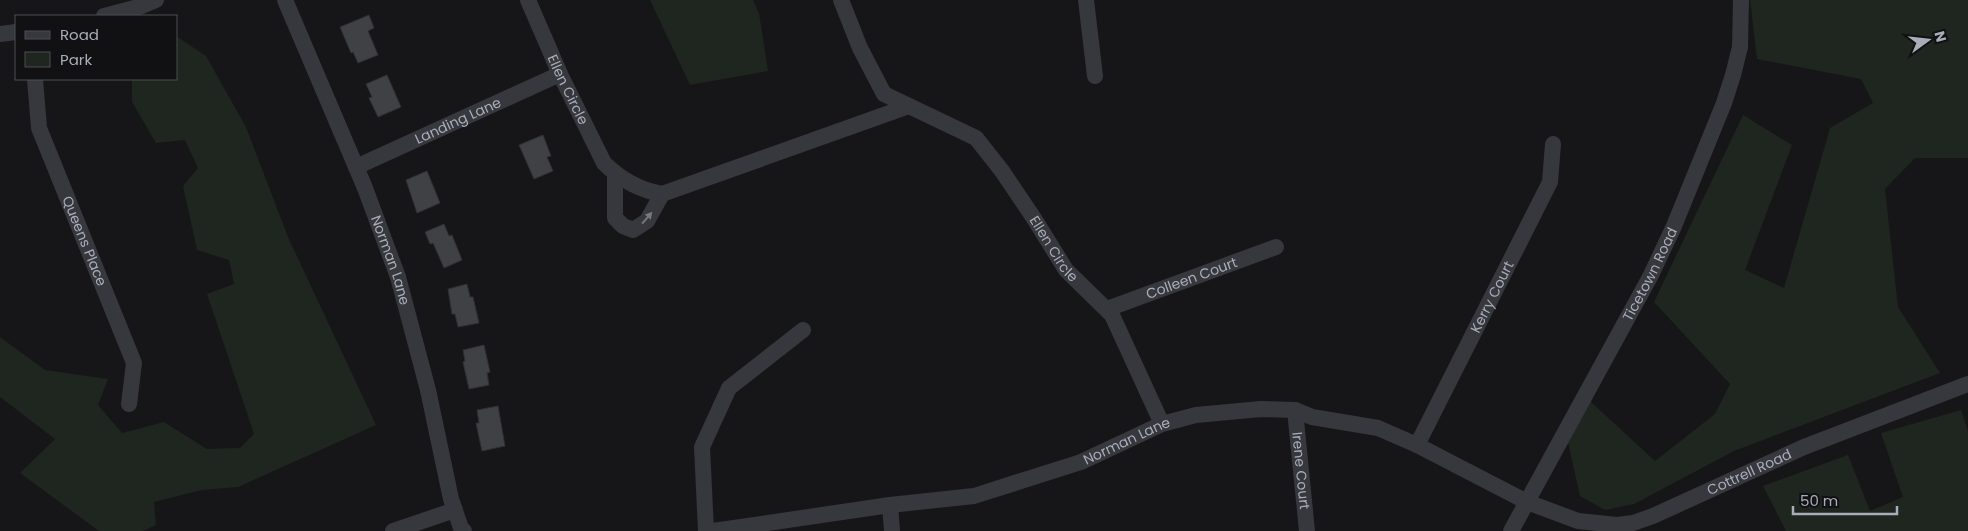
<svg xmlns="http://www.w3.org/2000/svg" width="1968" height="531" viewBox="0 0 1968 531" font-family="Poppins,sans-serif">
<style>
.green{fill:#1e261f}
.building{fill:#404145;stroke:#303034}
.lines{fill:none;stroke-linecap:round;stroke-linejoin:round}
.minor{stroke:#37383d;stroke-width:16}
.oneway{fill:#757881}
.labels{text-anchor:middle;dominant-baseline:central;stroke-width:5;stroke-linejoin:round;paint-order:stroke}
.street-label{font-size:14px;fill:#a8adb8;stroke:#111113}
</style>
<rect width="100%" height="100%" fill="#161618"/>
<path class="green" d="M 650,0 L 753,0 L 759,13 L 768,71 L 690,85 Z
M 1750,0 L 1968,0 L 1968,158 L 1915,158 L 1885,189 L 1898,307 L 1940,373 L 1734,451 L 1634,504 L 1605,510 L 1580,496 L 1568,442 L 1590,401 L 1655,461 L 1715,414 L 1730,384 L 1654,302 L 1743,115 L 1792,145 L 1745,270 L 1784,288 L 1830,128 L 1873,103 L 1861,79 L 1757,59 Z
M 176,36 L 206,56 L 246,127 L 288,237 L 376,425 L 238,487 L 202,490 L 154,502 L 156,525 L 143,531 L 99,531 L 20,473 L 55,439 L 0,397 L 0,337 L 45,370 L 108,379 L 98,405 L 122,433 L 164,422 L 207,449 L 240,448 L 254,434 L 207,294 L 234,284 L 229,260 L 197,250 L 183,186 L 198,168 L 185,140 L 156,143 L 132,102 L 132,79 L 176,79 Z
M 1961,410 L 1968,431 L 1968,531 L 1786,531 L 1763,486 L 1848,455 L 1870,511 L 1903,497 L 1881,433 Z"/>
<path class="building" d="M 369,15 L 374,28 L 368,31 L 378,55 L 358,63 L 353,52 L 351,53 L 340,27 Z
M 387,75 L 401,107 L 378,117 L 369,98 L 372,97 L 366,84 Z
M 543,135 L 551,156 L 547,157 L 553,171 L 534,179 L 519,145 Z
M 427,171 L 440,203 L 417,213 L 406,180 Z
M 444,224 L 449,236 L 452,235 L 462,260 L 444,268 L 433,243 L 430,244 L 425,232 Z
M 467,284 L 470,297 L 473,297 L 479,323 L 458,327 L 455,314 L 452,314 L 448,289 Z
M 484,345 L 490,372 L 487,373 L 489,385 L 469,389 L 463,362 L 465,361 L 463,350 Z
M 498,406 L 505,446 L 482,451 L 476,423 L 479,423 L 477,410 Z"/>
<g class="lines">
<g class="minor">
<path id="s1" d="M 285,0 L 365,188 L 398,277 L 428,390 L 451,499 L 461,528 L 464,531"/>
<path id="s2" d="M 528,0 L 560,74 L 604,163 C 620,179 639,190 662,194 L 909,106"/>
<path id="s3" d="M 841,0 L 860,48 L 884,94 L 976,138 L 1002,171 L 1035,220 L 1066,270 L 1112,315 L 1162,424"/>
<path d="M 1086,0 L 1095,76"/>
<path d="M 104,16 L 142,6 L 156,0"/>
<path d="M 0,34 L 16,32"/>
<path id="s4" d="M 35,79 L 39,128 L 134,363 L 129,404"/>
<path id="s5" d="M 356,167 L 560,74"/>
<path d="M 615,175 L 615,218 L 623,226 L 633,230 L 647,221 L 662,194"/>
<path id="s6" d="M 1107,309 L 1276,247"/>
<path id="s7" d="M 1295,410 L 1307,531"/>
<path id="s8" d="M 1417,445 L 1550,182 L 1553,144"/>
<path d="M 890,505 L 892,531"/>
<path d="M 393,531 L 455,510"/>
<path d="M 706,531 L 702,447 L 729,388 L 803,330"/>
<path id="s9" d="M 713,531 L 890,505 L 974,496 L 1081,462 L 1162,424 L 1196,415 L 1261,409 L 1295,410 L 1312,417 L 1378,428 L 1417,445 L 1527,502 L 1578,521 L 1617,525 L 1633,523 L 1653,516 L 1804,447 L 1968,384"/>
<path id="s10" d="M 1511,531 L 1651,275 L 1674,226 L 1724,103 L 1733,75 L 1740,47 L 1741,0"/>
</g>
</g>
<defs><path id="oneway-solid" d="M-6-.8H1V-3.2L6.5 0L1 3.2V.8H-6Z" transform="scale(1.25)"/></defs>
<use class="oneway" href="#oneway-solid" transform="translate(647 218) rotate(-49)"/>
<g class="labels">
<g class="street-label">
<text stroke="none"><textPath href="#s2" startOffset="98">Ellen Circle</textPath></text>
<text stroke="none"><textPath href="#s5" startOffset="112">Landing Lane</textPath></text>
<text stroke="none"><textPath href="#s4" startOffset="171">Queens Place</textPath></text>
<text stroke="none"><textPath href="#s3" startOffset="341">Ellen Circle</textPath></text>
<text stroke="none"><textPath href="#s1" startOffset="281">Norman Lane</textPath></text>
<text stroke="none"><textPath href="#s10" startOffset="292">Ticetown Road</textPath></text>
<text stroke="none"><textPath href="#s6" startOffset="90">Colleen Court</textPath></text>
<text stroke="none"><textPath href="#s8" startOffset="166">Kerry Court</textPath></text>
<text stroke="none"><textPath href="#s9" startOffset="426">Norman Lane</textPath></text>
<text stroke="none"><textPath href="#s7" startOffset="61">Irene Court</textPath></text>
<text stroke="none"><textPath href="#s9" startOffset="1088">Cottrell Road</textPath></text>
</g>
</g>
<rect x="15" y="15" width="162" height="65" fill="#111113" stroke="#4d4f55"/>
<rect x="25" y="31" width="25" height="8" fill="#37383d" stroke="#4d4f55"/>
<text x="60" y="40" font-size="15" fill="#a8adb8">Road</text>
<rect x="25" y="52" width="25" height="15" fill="#1e261f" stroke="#4d4f55"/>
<text x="60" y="65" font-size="15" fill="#a8adb8">Park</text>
<g transform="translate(1928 40) rotate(75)" stroke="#111113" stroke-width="4" paint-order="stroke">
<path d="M0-4L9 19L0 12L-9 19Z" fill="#a8adb8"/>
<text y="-8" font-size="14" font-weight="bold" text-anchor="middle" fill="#a8adb8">N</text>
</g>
<path d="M1793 506v8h104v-8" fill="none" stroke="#a8adb8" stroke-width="2.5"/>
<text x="1800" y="506" font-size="15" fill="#a8adb8" stroke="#111113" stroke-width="4" paint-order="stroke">50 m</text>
</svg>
